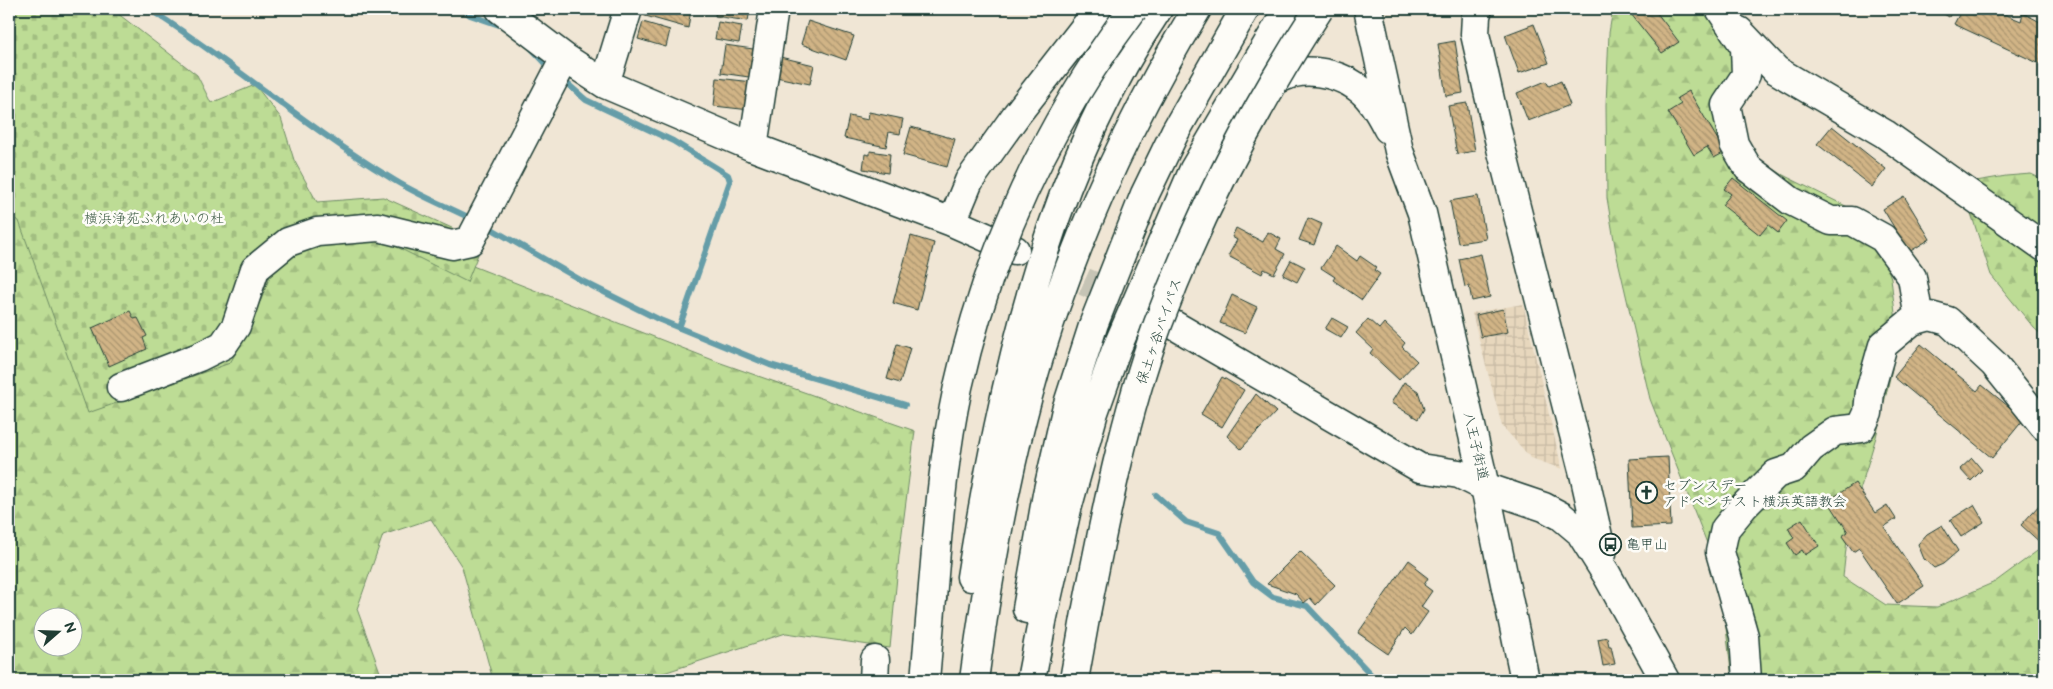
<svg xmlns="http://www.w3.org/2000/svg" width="2053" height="689" viewBox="0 0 2053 689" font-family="'Balsamiq Sans','Klee One',sans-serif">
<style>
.industrial{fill:url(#industrial-grid)}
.forest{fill:url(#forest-firs);stroke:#6e8c64;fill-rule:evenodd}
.cemetery{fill:url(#cemetery-stones);stroke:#6e8c64}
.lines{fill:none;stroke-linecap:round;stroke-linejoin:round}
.stream{stroke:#659da8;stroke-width:6}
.building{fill:url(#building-back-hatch);stroke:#1f3d34}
.minor-tunnel{stroke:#c6c4b5;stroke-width:28;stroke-dasharray:28 14;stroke-linecap:butt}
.minor-casing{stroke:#1f3d34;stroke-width:31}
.highway-casing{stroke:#1f3d34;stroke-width:31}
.minor{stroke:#fdfcf7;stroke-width:28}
.highway{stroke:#fdfcf7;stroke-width:28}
.highway-bridge-casing{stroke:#1f3d34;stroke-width:31;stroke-linecap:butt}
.highway-bridge{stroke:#fdfcf7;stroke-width:28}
.labels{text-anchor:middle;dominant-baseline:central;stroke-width:5;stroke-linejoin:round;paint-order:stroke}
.park-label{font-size:14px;fill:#3f5d47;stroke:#fdfcf7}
.street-label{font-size:14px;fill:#1f3d34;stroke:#fdfcf7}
.poi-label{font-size:14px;fill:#1f3d34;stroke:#fdfcf7;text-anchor:start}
</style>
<defs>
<pattern id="industrial-grid" width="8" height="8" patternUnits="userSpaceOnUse" patternTransform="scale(1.25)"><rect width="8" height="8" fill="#e7d7bd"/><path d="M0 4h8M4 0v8" fill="none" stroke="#c6b9a3"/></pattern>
<pattern id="forest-firs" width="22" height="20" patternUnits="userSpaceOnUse" patternTransform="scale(1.25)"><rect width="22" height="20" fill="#bddc95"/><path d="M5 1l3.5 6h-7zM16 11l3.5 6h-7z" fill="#a2be81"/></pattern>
<pattern id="cemetery-stones" width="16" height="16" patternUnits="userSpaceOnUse" patternTransform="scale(1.25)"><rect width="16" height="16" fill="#bddc95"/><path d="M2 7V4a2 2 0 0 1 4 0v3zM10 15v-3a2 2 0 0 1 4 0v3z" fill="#a2be81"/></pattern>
<pattern id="building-back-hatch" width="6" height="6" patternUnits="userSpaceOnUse" patternTransform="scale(1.25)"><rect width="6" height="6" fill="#d1b486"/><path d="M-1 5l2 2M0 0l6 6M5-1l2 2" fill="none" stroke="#a9946e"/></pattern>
</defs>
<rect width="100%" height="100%" fill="#f0e6d5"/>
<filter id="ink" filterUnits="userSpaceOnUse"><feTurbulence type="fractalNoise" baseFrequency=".02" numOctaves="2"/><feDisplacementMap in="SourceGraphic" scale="10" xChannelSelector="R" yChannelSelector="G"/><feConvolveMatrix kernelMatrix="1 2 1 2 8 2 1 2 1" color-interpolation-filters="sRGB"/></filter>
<g filter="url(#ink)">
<path class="industrial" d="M 1523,304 L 1562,469 L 1531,458 L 1502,426 L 1472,313 Z"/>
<path class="forest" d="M 1613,9 L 1740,9 L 1732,87 L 1733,119 L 1759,159 L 1783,175 L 1866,216 L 1874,230 L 1891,278 L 1897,331 L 1892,369 L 1876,437 L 1848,530 L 1843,577 L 1886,605 L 1937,607 L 1995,582 L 2044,546 L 2044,680 L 1732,680 L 1720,576 L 1650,399 L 1616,252 L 1607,198 L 1606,105 L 1609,33 Z
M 2031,174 L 2044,180 L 2044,337 L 2034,328 L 1991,275 L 1967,201 L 1976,181 L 2006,176 Z
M 9,216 L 19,220 L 226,357 L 261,300 L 273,268 L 302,245 L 381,239 L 442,254 L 718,362 L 915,431 L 899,556 L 890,648 L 786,633 L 642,680 L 493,680 L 462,567 L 431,519 L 383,535 L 357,609 L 383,680 L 9,680 ZM 42,616 L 72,616 L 72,646 L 42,646 Z"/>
<path class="cemetery" d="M 9,9 L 112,9 L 197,75 L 211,103 L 255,85 L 281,118 L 294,160 L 317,202 L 383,197 L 483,242 L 467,282 L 379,238 L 303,246 L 272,269 L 248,332 L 230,363 L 88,413 L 19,221 L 9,216 Z"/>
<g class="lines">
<path class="stream" d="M 149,9 C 231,61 305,126 389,177 C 415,194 446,206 474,220
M 463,9 L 470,15 L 505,27
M 532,49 L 551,69
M 562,79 L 586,100 L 673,141 L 728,175 L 730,181 L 679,328
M 485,225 L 584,282 L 660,320 L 770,365 L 905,405
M 1156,495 L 1186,522 L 1219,533 L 1253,582 L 1273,597 L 1307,606 L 1376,680"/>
</g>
<path class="building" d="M 636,9 L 691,9 L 688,28 L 635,13 Z
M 716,9 L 750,9 L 748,21 L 715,16 Z
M 1424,9 L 1445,9 L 1446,12 L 1426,15 Z
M 1627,9 L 1654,9 L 1679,42 L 1662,53 Z
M 1936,9 L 1953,9 L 1949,17 Z
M 1962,9 L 1992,9 L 2021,21 L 2023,13 L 2044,24 L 2044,55 L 2040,64 L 1954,24 Z
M 808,21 L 854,36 L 846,60 L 801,44 Z
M 643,22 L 670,30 L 666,47 L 638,39 Z
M 718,22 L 742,26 L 739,43 L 715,39 Z
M 1534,24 L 1549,63 L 1519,73 L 1505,35 Z
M 1455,41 L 1463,93 L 1446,96 L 1438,44 Z
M 725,45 L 760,50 L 756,78 L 721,73 Z
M 780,57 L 814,65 L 810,84 L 776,77 Z
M 717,78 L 753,82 L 750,110 L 714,106 Z
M 1546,81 L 1549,86 L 1561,81 L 1570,105 L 1528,121 L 1517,93 Z
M 1689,91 L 1725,152 L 1714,158 L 1707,147 L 1694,155 L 1668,112 L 1681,104 L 1677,98 Z
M 1467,103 L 1475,151 L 1457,154 L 1448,106 Z
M 869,112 L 903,119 L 900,134 L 889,132 L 886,147 L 844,138 L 849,116 L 868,120 Z
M 1832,126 L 1886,169 L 1872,187 L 1817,144 Z
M 911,127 L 955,139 L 947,167 L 903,155 Z
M 870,151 L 890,154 L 888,173 L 863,169 L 865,154 L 870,155 Z
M 1733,178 L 1787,221 L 1778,233 L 1768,225 L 1760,235 L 1722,205 L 1731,194 L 1724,189 Z
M 1478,196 L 1486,239 L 1458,243 L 1450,201 Z
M 1904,196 L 1930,239 L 1909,252 L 1883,209 Z
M 1308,218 L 1322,224 L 1314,245 L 1299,240 Z
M 1236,228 L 1263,242 L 1268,232 L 1281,239 L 1276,249 L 1285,254 L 1274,274 L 1264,269 L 1262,274 L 1228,256 L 1237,240 L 1232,237 Z
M 911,236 L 934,243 L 917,310 L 893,303 Z
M 1336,246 L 1357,261 L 1360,256 L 1376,267 L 1374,270 L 1380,274 L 1362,300 L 1333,280 L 1335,277 L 1321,268 Z
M 1481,254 L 1490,297 L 1472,301 L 1469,286 L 1465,287 L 1459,259 Z
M 1291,260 L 1305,267 L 1297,282 L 1283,275 Z
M 1232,295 L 1257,307 L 1245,333 L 1220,323 Z
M 1503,309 L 1508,332 L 1481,337 L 1476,315 Z
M 130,311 L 134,319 L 138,318 L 147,336 L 143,338 L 147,349 L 109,366 L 92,328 Z
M 1332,318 L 1348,327 L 1341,338 L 1325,329 Z
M 1368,319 L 1379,329 L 1384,323 L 1405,343 L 1402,347 L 1417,361 L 1399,380 L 1370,353 L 1373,349 L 1356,333 Z
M 897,344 L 910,348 L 900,383 L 887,379 Z
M 1921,344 L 1977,391 L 1982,385 L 2024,419 L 1992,458 L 1894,377 Z
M 1222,377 L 1244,390 L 1222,427 L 1201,414 Z
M 1404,382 L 1418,391 L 1424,409 L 1418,419 L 1391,403 Z
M 1256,394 L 1276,412 L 1241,449 L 1227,436 Z
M 1668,457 L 1671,526 L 1632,528 L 1629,459 Z
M 1972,458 L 1982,470 L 1971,481 L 1960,469 Z
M 1855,483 L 1875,513 L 1887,505 L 1896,519 L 1884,527 L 1924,586 L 1897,604 L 1859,548 L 1853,552 L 1842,536 L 1848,532 L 1828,501 Z
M 2042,502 L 2044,504 L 2044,546 L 2021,525 Z
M 1974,505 L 1984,522 L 1961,537 L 1950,520 Z
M 1802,519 L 1819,546 L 1805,555 L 1802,550 L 1795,555 L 1787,543 L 1794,538 L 1788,528 Z
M 1942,525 L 1958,551 L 1943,564 L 1934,568 L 1924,559 L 1918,544 L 1927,534 Z
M 1300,551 L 1335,585 L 1316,605 L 1310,598 L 1304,603 L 1296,594 L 1267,584 Z
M 1409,560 L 1417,566 L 1415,568 L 1428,578 L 1424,585 L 1432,591 L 1421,607 L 1428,612 L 1412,635 L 1405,628 L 1388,654 L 1358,633 Z
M 1607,637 L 1609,646 L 1611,646 L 1615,664 L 1603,666 L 1598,639 Z"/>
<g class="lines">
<path class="minor-tunnel" d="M 1046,264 L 1155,314"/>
<defs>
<path id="minor" d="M 500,9 L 565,58 L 605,84 L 753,147 L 952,222 L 1015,250
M 1478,9 L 1476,16 L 1475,34 L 1501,148 L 1584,474 L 1602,554
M 1720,9 L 1745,47 L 1746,75 L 1726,105 L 1734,144 L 1748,168 L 1791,201 L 1831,221 L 1852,221 L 1883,238 L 1912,277 L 1919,319
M 1739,31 L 1776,70 L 1885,134 L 2044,247
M 605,84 L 628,9
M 753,147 L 774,9
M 952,222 L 969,181 L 1017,114 L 1099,9
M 1155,314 L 1420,468 L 1459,474 L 1485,487 L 1544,507 L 1561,516 L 1580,532 L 1607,575 L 1665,680
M 121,387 L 199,357 L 223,345 L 236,326 L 255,269 L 288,242 L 317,232 L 378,227 L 452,245 L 470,241 L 565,58
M 874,680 L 875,660
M 1747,680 L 1744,636 L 1720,552 L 1725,529 L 1744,506 L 1776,474 L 1794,468 L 1811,448 L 1835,431 L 1861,428 L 1868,413 L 1870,391 L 1883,345 L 1912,321 L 1930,316 L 1948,321 L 1994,364 L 2044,426"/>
<path id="highway" d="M 1368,9 L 1399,151 L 1422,213 L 1485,487 L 1525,680
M 1262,86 C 1272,82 1283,76 1294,73 C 1316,68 1345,76 1362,91 C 1374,101 1381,116 1388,129
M 971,577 C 1003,381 1046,176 1158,9
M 1027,609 L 1047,494 L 1066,410 L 1094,323 L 1145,194 L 1175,132 L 1245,9
M 925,680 L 932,598
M 974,680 C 991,554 1014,425 1056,305 C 1092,202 1140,102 1197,9
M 1031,680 L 1043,617 L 1067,509 L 1094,412 L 1116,350 L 1194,169 L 1288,9
M 1074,680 L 1086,613"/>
</defs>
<use href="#minor" class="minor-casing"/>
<use href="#highway" class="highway-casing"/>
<use href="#minor" class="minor"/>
<use href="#highway" class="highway"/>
<defs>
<path id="highway-bridge" d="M 932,598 C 938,528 943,456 958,387 C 989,247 1047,124 1133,9
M 1086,613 C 1105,516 1124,418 1158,324 C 1199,214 1255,107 1319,9"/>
</defs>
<use href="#highway-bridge" class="highway-bridge-casing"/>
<use href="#highway-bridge" class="highway-bridge"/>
</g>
</g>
<defs>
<symbol id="church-ring" viewBox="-11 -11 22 22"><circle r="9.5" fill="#fdfcf7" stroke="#1f3d34" stroke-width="1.5"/><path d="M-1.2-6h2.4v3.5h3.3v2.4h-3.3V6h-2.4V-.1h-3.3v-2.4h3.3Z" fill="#1f3d34"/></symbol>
<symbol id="bus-ring" viewBox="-11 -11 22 22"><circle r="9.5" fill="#fdfcf7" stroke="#1f3d34" stroke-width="1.5"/><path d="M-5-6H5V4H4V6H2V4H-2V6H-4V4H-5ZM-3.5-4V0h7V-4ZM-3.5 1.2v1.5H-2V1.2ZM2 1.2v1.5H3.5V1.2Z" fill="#1f3d34"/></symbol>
</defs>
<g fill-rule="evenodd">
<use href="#church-ring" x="1634" y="480" width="25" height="25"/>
<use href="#bus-ring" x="1598" y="532" width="25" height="25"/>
</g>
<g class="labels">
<g class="park-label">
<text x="154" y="218">横浜浄苑ふれあいの杜</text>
</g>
<g class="street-label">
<text transform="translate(1159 331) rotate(-71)">保土ヶ谷バイパス</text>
<text transform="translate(1476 446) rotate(77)">八王子街道</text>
</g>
<g class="poi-label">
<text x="1663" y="485">セブンスデー<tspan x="1663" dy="16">アドベンチスト横浜英語教会</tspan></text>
<text x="1626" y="544">亀甲山</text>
</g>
</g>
<rect width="2053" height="689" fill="none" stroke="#fdfcf7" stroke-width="30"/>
<rect x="15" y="15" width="2023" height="659" fill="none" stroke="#1f3d34" stroke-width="2" filter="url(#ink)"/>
<g transform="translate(58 632) rotate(70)"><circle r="24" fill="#fdfcf7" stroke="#a4b0a9"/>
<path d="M0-4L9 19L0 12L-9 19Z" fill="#1f3d34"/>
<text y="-8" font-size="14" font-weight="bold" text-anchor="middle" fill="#1f3d34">N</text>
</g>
</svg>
